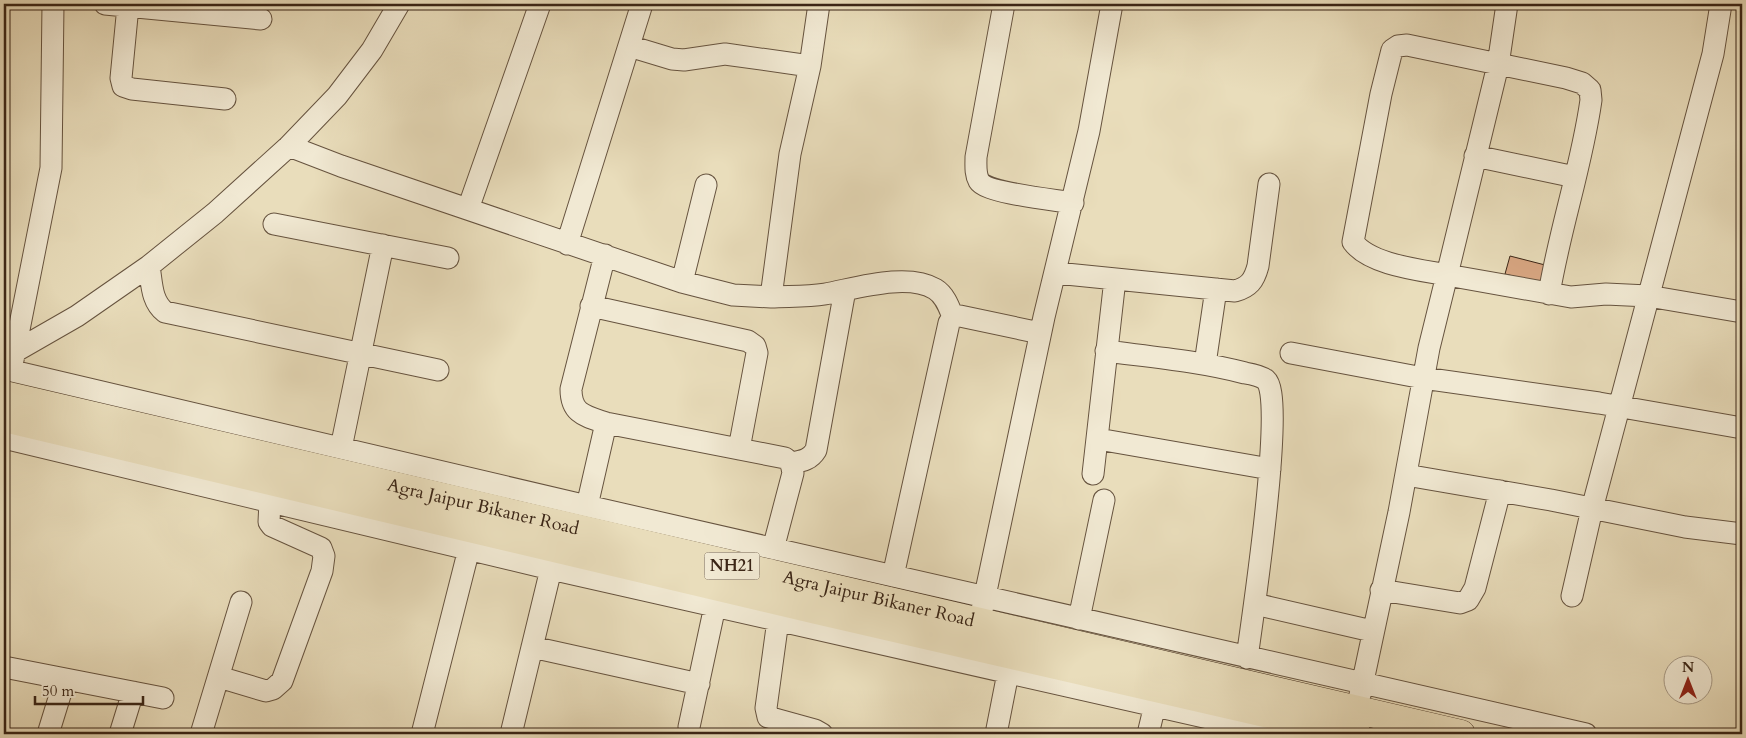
<svg xmlns="http://www.w3.org/2000/svg" width="1746" height="738" viewBox="0 0 1746 738" font-family="Cardo,serif">
<style>
.building{fill:#d9a783;stroke:#3a2516}
.lines{fill:none;stroke-linecap:round;stroke-linejoin:round}
.minor-casing{stroke:#66533f;stroke-width:23}
.highway-casing{stroke:#3a2516;stroke-width:29}
.minor{stroke:#f1e9d3;stroke-width:21}
.highway{stroke:#e9ddbb;stroke-width:28}
.labels{text-anchor:middle;dominant-baseline:central;stroke-width:5;stroke-linejoin:round;paint-order:stroke}
.shield{fill:#f1e9d3;stroke:#71604f;stroke-width:1}
.shield-label{font-size:16px;font-weight:bold;fill:#3a2516}
.street-label{font-size:18px;fill:#3a2516;stroke:#f1e9d3}
</style>
<rect width="100%" height="100%" fill="#e9ddbb"/>
<filter id="stains"><feTurbulence type="fractalNoise" baseFrequency=".004" numOctaves="4"/><feColorMatrix values="0 0 0 0 .2 0 0 0 0 .09 0 0 0 0 .02 0 0 0 .5 -.17"/></filter>
<radialGradient id="worn" r=".72"><stop offset=".6" stop-color="#630" stop-opacity="0"/><stop offset="1" stop-color="#630" stop-opacity=".3"/></radialGradient>
<path class="building" d="M 1510,256 L 1549,266 L 1544,284 L 1505,274 Z"/>
<g class="lines">
<defs>
<path id="minor" d="M 105,4 L 261,19
M 1004,4 L 976,157 C 976,165 975,174 979,181 C 986,193 1057,200 1073,203
M 1507,4 L 1498,65 L 1447,275 C 1421,270 1370,265 1353,242 L 1381,94 L 1392,50 L 1398,46 L 1407,45 L 1566,78 L 1582,83 L 1590,90 L 1591,100 C 1582,165 1560,228 1549,294
M 128,6 L 121,78 L 123,86 L 132,89 L 225,99
M 629,46 L 672,59 L 684,60 L 725,54 L 810,66
M 289,146 L 341,166 L 682,282 L 733,295 L 771,297 L 790,154 L 810,66 L 819,4
M 1475,156 L 1575,177
M 468,209 L 540,4
M 274,224 L 448,258
M 567,244 L 642,4
M 605,255 L 571,389 C 571,414 585,416 606,423 L 785,458 L 791,463 L 793,473 L 773,549
M 149,266 C 152,283 151,301 165,312 L 438,370
M 1056,273 L 1235,291 C 1249,287 1254,281 1258,266 L 1269,184
M 682,282 L 706,185
M 771,297 C 788,296 807,297 825,294 C 854,289 907,272 935,289 C 945,295 949,307 953,317
M 591,306 L 748,341 L 755,346 L 757,353 L 739,449
M 16,351 L 77,316 L 149,266 L 215,213 L 289,146 L 337,96 L 372,50 L 399,4
M 1106,351 C 1152,357 1199,361 1245,373 C 1251,374 1261,376 1266,380 C 1286,397 1252,621 1247,658
M 1291,353 L 1423,378 L 1599,403 L 1742,428
M 13,360 L 51,168 L 53,4
M 1205,364 L 1216,289
M 4,369 L 587,506 L 1586,734
M 4,438 L 551,569 L 1279,734
M 1098,439 L 1270,469
M 341,448 L 383,245
M 791,463 C 802,461 810,460 816,450 L 845,290
M 1093,474 L 1115,279
M 1406,475 L 1551,500 L 1685,527 L 1742,534
M 587,506 L 606,423
M 893,576 L 949,323 L 953,317 L 960,316 L 1040,333
M 1381,590 L 1460,603 L 1468,600 L 1475,588 L 1500,491
M 1572,596 L 1592,509 L 1713,54 L 1721,4
M 1255,604 L 1372,631
M 982,610 L 1044,317 L 1089,131 L 1112,4
M 1079,619 L 1104,500
M 778,620 L 766,708 L 768,717 L 815,730 L 822,734
M 532,647 L 699,684
M 4,667 L 163,698
M 219,677 L 266,691 L 273,689 L 282,681 L 322,571 L 324,556 L 321,548 L 272,526 L 269,522 L 270,501
M 1360,695 L 1399,512 L 1429,348 L 1447,275 L 1571,297 L 1606,294 L 1648,296 L 1742,312
M 689,727 L 715,606
M 48,734 L 65,679
M 120,734 L 133,692
M 201,734 L 241,602
M 422,734 L 472,537
M 511,734 L 551,569
M 996,734 L 1008,673
M 1148,734 L 1155,705"/>
<g id="highway">
<path id="s1" d="M 4,395 L 1461,734"/>
<path d="M 4,418 L 816,610 L 1357,734"/>
</g>
</defs>
<use href="#minor" class="minor-casing"/>
<use href="#highway" class="highway-casing"/>
<use href="#minor" class="minor"/>
<use href="#highway" class="highway"/>
</g>
<g class="labels">
<rect class="shield" x="704.5" y="552.5" width="55" height="27" rx="4"/>
<g class="shield-label">
<text x="732" y="566">NH21</text>
</g>
<g class="street-label">
<text stroke="none"><textPath href="#s1" startOffset="492">Agra Jaipur Bikaner Road</textPath></text>
<text stroke="none"><textPath href="#s1" startOffset="898">Agra Jaipur Bikaner Road</textPath></text>
</g>
</g>
<rect width="1746" height="738" fill="none" stroke="#e9ddbb" stroke-width="20"/>
<rect x="5" y="5" width="1736" height="728" fill="none" stroke="#3a2516" stroke-width="2.5"/>
<rect x="10" y="10" width="1726" height="718" fill="none" stroke="#3a2516"/>
<g transform="translate(1688 680)"><circle r="24" fill="#f1e9d3" stroke="#a89b87"/>
<path d="M0-4L9 19L0 12L-9 19Z" fill="#8f2418"/>
<text y="-8" font-size="14" font-weight="bold" text-anchor="middle" fill="#3a2516">N</text>
</g>
<path d="M35 696v8h108v-8" fill="none" stroke="#3a2516" stroke-width="2.5"/>
<text x="42" y="696" font-size="15" fill="#3a2516" stroke="#f1e9d3" stroke-width="4" paint-order="stroke">50 m</text>
<rect width="100%" height="100%" filter="url(#stains)"/>
<rect width="100%" height="100%" fill="url(#worn)"/>
</svg>
